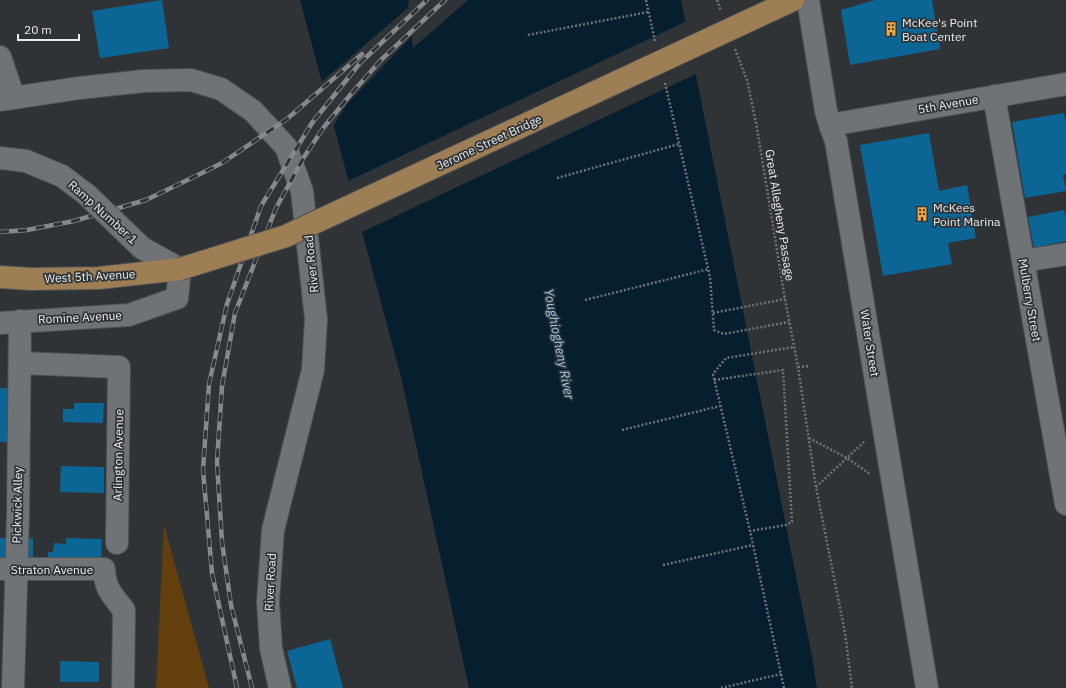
<svg xmlns="http://www.w3.org/2000/svg" width="1066" height="688" viewBox="0 0 1066 688" font-family="'IBM Plex Sans',sans-serif">
<style>
.green{fill:#633f0d}
.water{fill:#061f2e}
.pier{fill:#303336}
.building{fill:#0b6696}
.lines{fill:none;stroke-linecap:round;stroke-linejoin:round}
.minor-casing{stroke:#4e5153;stroke-width:24}
.major-casing{stroke:#4e5153;stroke-width:24}
.path{stroke:#707376;stroke-width:2.5;stroke-dasharray:2 2;stroke-linecap:butt}
.minor{stroke:#6f7376;stroke-width:22}
.major{stroke:#9e7e54;stroke-width:22}
.rail-casing{stroke:#86898b;stroke-width:4.5}
.rail{stroke:#303336;stroke-width:3;stroke-dasharray:9;stroke-linecap:butt}
.minor-bridge-casing{stroke:#4e5153;stroke-width:24;stroke-linecap:butt}
.major-bridge-casing{stroke:#4e5153;stroke-width:24;stroke-linecap:butt}
.minor-bridge{stroke:#6f7376;stroke-width:22}
.major-bridge{stroke:#9e7e54;stroke-width:22}
.labels{text-anchor:middle;dominant-baseline:central;stroke-width:3.5;stroke-linejoin:round;paint-order:stroke}
.poi-label{font-size:12px;fill:#e9eced;stroke:#303336;text-anchor:start}
.street-label{font-size:12px;fill:#e9eced;stroke:#303336}
.water-label{font-size:13px;font-style:italic;fill:#95cef7;stroke:#303336}
</style>
<rect width="100%" height="100%" fill="#303336"/>
<path class="green" d="M 164,525 L 209,688 L 156,688 Z"/>
<path class="water" d="M 300,0 L 681,0 L 812,656 L 817,688 L 469,688 L 402,381 Z"/>
<path class="pier" d="M 409,0 L 468,0 L 413,48 L 412,36 L 347,104 L 332,128 L 320,83 L 408,8 Z
M 687,21 L 698,73 L 360,233 L 346,182 Z"/>
<path class="building" d="M 162,0 L 169,48 L 100,58 L 92,11 Z
M 875,0 L 932,0 L 940,49 L 850,65 L 841,10 Z
M 1064,113 L 1066,123 L 1066,174 L 1063,175 L 1066,191 L 1025,198 L 1012,122 Z
M 929,133 L 939,191 L 967,185 L 976,238 L 948,243 L 952,264 L 883,276 L 860,145 Z
M 1064,210 L 1066,219 L 1066,241 L 1034,248 L 1028,217 Z
M 0,388 L 9,388 L 8,442 L 0,442 Z
M 74,403 L 104,403 L 103,423 L 63,422 L 63,409 L 74,409 Z
M 61,466 L 104,467 L 104,493 L 60,492 Z
M 0,538 L 6,538 L 6,557 L 0,557 Z
M 20,538 L 33,538 L 33,559 L 20,559 Z
M 66,538 L 102,539 L 101,563 L 48,563 L 48,552 L 53,552 L 54,543 L 66,544 Z
M 330,639 L 343,688 L 297,688 L 287,651 Z
M 60,661 L 99,662 L 99,682 L 60,682 Z"/>
<g class="lines">
<defs>
<path id="minor" d="M 808,0 L 826,111 L 830,125 L 836,141 L 927,688
M 0,57 L 14,98
M 994,96 L 1066,504
M 0,100 L 79,88 L 144,81 L 191,80 L 221,89 L 253,111 L 286,147 L 302,191 L 316,319 L 313,370 L 273,530 L 268,602 L 271,648 L 280,688
M 830,125 L 1066,84
M 0,158 L 26,161 L 62,176 L 86,194
M 1023,261 L 1066,254
M 0,323 L 129,315 L 177,298 L 180,269 L 142,248
M 20,363 L 119,367 L 117,543
M 0,569 L 104,569 C 105,589 112,595 124,610 L 123,688
M 13,688 L 18,516 L 20,321"/>
<path id="major" d="M 0,277 L 31,279 L 99,278 L 180,269"/>
</defs>
<use href="#minor" class="minor-casing"/>
<use href="#major" class="major-casing"/>
<path class="path" d="M 646,0 L 655,41
M 717,0 L 721,11
M 528,35 L 648,12
M 735,49 L 747,80 L 757,128 L 785,299 L 798,367 L 816,487 L 845,633 L 852,688
M 665,83 L 710,277 L 714,330 L 724,334 L 789,322
M 557,178 L 679,144
M 585,300 L 709,269
M 713,313 L 785,299
M 798,367 L 810,366
M 714,380 L 783,370 L 792,522 L 786,525 L 750,531
M 622,430 L 720,406
M 809,438 L 847,458 L 870,474
M 816,487 L 865,441
M 663,565 L 753,545
M 721,688 L 781,674
M 784,688 L 750,531 L 713,374 L 726,358 L 794,347"/>
<use href="#minor" class="minor"/>
<use href="#major" class="major"/>
<defs>
<path id="rail" d="M 0,232 L 27,230 L 74,221 L 146,200 L 204,172 L 222,163 L 287,119 L 362,54
M 237,688 L 212,573 L 203,470 L 209,384 L 227,304 L 261,206 L 312,123 L 360,63 L 427,0
M 252,688 L 231,605 L 222,542 L 217,462 L 222,386 L 235,313 L 276,208 L 304,157 L 324,127 L 351,94 L 381,60 L 445,0"/>
</defs>
<use href="#rail" class="rail-casing"/>
<use href="#rail" class="rail"/>
<defs>
<path id="minor-bridge" d="M 86,194 L 142,248"/>
<path id="major-bridge" d="M 180,269 L 286,236 L 793,0"/>
</defs>
<use href="#minor-bridge" class="minor-bridge-casing"/>
<use href="#major-bridge" class="major-bridge-casing"/>
<use href="#minor-bridge" class="minor-bridge"/>
<use href="#major-bridge" class="major-bridge"/>
</g>
<defs>
<symbol id="building-bare" viewBox="-9 -9 18 18"><path d="M-4-6H4V6H1V3H-1V6H-4ZM-2.5-4.3h1.7v1.8h-1.7ZM.8-4.3h1.7v1.8H.8ZM-2.5-1h1.7V.8h-1.7ZM.8-1h1.7V.8H.8Z" fill="#f1a640" stroke="#303336" stroke-width="2.5" paint-order="stroke"/></symbol>
</defs>
<g fill-rule="evenodd">
<use href="#building-bare" x="881" y="19" width="20" height="20"/>
<use href="#building-bare" x="912" y="204" width="20" height="20"/>
</g>
<g class="labels">
<g class="poi-label">
<text x="902" y="22">McKee's Point<tspan x="902" dy="14">Boat Center</tspan></text>
<text x="933" y="207">McKees<tspan x="933" dy="14">Point Marina</tspan></text>
</g>
<g class="street-label">
<text transform="translate(948 104) rotate(-10)">5th Avenue</text>
<text transform="translate(489 142) rotate(-25)">Jerome Street Bridge</text>
<text transform="translate(103 212) rotate(42)">Ramp Number 1</text>
<text transform="translate(780 215) rotate(81)">Great Allegheny Passage</text>
<text transform="translate(311 264) rotate(-96)">River Road</text>
<text transform="translate(90 276) rotate(-3)">West 5th Avenue</text>
<text transform="translate(1030 300) rotate(80)">Mulberry Street</text>
<text transform="translate(80 317) rotate(-3)">Romine Avenue</text>
<text transform="translate(870 343) rotate(81)">Water Street</text>
<text transform="translate(118 455) rotate(-89)">Arlington Avenue</text>
<text transform="translate(17 505) rotate(-89)">Pickwick Alley</text>
<text x="52" y="569">Straton Avenue</text>
<text transform="translate(270 582) rotate(-87)">River Road</text>
</g>
<g class="water-label">
<text transform="translate(559 344) rotate(79)">Youghiogheny River</text>
</g>
</g>
<path d="M18 34v6h61v-6" fill="none" stroke="#e9eced" stroke-width="2"/>
<text x="24" y="34" font-size="12" fill="#e9eced" stroke="#303336" stroke-width="3" paint-order="stroke">20 m</text>
</svg>
